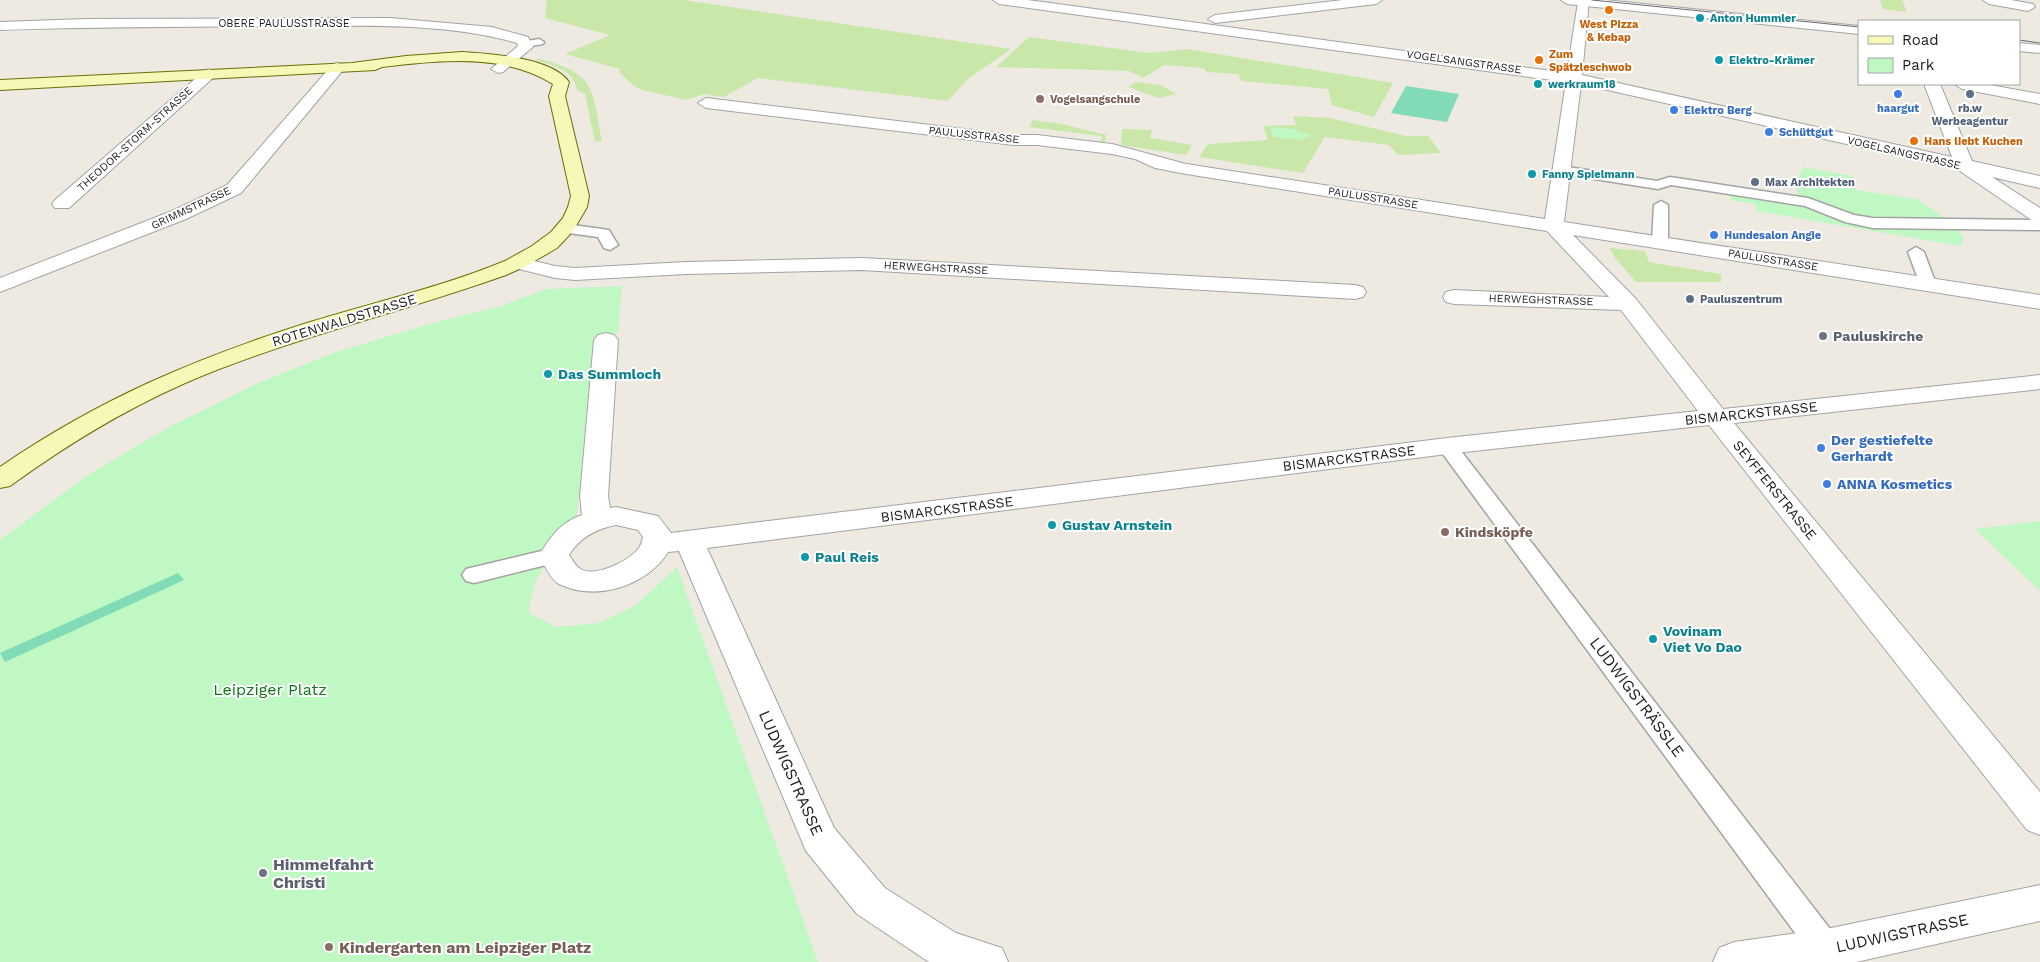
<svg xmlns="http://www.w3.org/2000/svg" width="2040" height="962" viewBox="0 0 2040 962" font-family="'Work Sans',sans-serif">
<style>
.grass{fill:#c8e7a9}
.park{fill:#bff8c3}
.pitch{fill:#81dbb7}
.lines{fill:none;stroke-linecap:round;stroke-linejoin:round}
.service-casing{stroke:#a3a3a3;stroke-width:3}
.pedestrian-casing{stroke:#a3a3a3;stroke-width:2}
.minor-casing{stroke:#a3a3a3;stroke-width:2}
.tertiary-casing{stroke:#a3a3a3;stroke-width:2}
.secondary-casing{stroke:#667007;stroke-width:2}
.service{fill:#fff;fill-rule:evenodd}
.pedestrian{fill:#fff;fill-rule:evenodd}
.minor{fill:#fff;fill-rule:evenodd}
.tertiary{fill:#fff;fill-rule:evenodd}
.secondary{fill:#f5f8b6;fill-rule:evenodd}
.tram{stroke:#6a6a6a;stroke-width:1}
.food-dot{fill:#e8710a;stroke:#fff;stroke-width:2}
.culture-dot{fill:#0f9aa8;stroke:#fff;stroke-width:2}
.shop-dot{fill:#3f7fe0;stroke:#fff;stroke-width:2}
.service-dot{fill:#5c6f8a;stroke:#fff;stroke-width:2}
.education-dot{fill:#8d6e63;stroke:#fff;stroke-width:2}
.worship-dot{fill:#6b7280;stroke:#fff;stroke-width:2}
.labels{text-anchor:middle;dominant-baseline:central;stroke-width:4;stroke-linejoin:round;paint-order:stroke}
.far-culture-label{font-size:11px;font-weight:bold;fill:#0d838f;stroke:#fff;text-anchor:start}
.far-street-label{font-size:11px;fill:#1c1c1c;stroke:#fff}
.far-food-label{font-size:11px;font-weight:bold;fill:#c56008;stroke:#fff;text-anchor:start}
.far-education-label{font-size:11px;font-weight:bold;fill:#785e54;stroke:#fff;text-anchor:start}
.far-shop-label{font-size:11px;font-weight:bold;fill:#366cbe;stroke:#fff;text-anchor:start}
.far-service-label{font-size:11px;font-weight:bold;fill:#4e5e75;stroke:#fff;text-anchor:start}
.street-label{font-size:14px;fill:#1c1c1c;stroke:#fff}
.worship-label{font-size:14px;font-weight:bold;fill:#5b616d;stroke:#fff;text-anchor:start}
.culture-label{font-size:14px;font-weight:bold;fill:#0d838f;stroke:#fff;text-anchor:start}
.shop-label{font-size:14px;font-weight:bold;fill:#366cbe;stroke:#fff;text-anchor:start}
.education-label{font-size:14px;font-weight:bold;fill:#785e54;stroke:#fff;text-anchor:start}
.near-park-label{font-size:16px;fill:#0e7715;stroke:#fff}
.near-street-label{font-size:16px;fill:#1c1c1c;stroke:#fff}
.near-worship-label{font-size:16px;font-weight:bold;fill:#5b616d;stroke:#fff;text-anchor:start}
.near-education-label{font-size:16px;font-weight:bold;fill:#785e54;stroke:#fff;text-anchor:start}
</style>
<rect width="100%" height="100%" fill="#eeeae2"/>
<path class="grass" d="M 547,0 L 684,0 L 1011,49 L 968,79 L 948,101 L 758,78 L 724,97 L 704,94 L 686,100 L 643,90 L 634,86 L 619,72 L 620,69 L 565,54 L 610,35 L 545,18 Z
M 1880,0 L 1902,0 L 1907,12 L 1883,9 Z
M 1029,37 L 1149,53 L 1188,49 L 1393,83 L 1374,117 L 1332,105 L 1328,89 L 1242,81 L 1238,74 L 1207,72 L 1203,68 L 1164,65 L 1143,78 L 1129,71 L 996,67 Z
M 540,59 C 597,74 592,89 602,141 L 595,142 L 585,94 L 577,90 C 575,70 550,64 534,60 Z
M 1136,82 L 1161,85 L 1176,94 L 1158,98 L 1128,87 Z
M 1293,116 L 1330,118 L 1406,136 L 1428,136 L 1441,153 L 1398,155 L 1389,145 L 1325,137 L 1303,173 L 1199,157 L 1208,144 L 1268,140 L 1263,126 L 1296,125 Z
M 1033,120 L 1062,124 L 1106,135 L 1106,141 L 1101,143 L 1102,136 L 1029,127 Z
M 1122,129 L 1152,130 L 1150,138 L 1192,145 L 1186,155 L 1121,145 Z
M 1609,248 L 1645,251 L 1649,262 L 1721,274 L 1721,282 L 1636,282 L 1616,259 Z"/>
<path class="park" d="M 1270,127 L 1295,129 L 1312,136 L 1299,140 L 1273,137 Z
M 1803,167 L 1852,176 L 1856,190 L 1917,199 L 1949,221 L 1964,238 L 1961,246 L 1756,211 L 1755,204 L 1731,200 L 1730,193 L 1803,198 L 1798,196 L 1796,184 Z
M 622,286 L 618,333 L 594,337 L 575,533 C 546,560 534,572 529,613 L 557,627 L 599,623 L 635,606 L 677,567 L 818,962 L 0,962 L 0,540 L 88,475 L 173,425 L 256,384 L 336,352 L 443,320 L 498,307 L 547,289 Z
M 2040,521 L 2040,591 L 1975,529 Z"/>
<path class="pitch" d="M 1406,86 L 1459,94 L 1447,122 L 1391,113 Z
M 178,573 L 184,580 L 5,662 L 0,653 Z"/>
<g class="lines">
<defs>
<path id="service" d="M 539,39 L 544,42 L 543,44 L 525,47 L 520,44 L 521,42 Z
M 1561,166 L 1657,181 L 1670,177 L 1808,198 L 1854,215 L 1873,218 L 2040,220 L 2040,230 L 1873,228 L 1845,222 L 1805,206 L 1671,185 L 1658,189 L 1556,173 L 1554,170 Z
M 1661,201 L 1668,205 L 1668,242 L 1660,247 L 1652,242 L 1654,205 Z
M 566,224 L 609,230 L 618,245 L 610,250 L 604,248 L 598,237 L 561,232 L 558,229 Z
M 1916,247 L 1924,252 L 1936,284 L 1934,288 L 1922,288 L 1920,284 L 1908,252 Z
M 1447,440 L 1454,442 L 1837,938 L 1842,949 L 1837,960 L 1831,962 L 1815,960 L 1440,450 L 1437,446 L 1440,442 Z
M 554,548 L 562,551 L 566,556 L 562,561 L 474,583 L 466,581 L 462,575 L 466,569 Z"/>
<path id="pedestrian" d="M 1983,0 L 2011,0 L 2033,4 L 2035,7 L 2028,11 L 1989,4 Z"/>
<path id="minor" d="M 993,0 L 1028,0 L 1567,73 L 1578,2 L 1589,0 L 1582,75 L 1952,157 L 1924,84 L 1940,84 L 1972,161 L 2040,176 L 2040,188 L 1992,177 L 2040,208 L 2040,223 L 2033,221 L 1957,169 L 1581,84 L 1564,222 L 2040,295 L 2040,309 L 1573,235 L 1636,299 L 1723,409 L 2040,375 L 2040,389 L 1734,423 L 2040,792 L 2040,835 L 2027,830 L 1709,425 L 1447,454 L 707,548 L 834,828 L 885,888 L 956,933 L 1002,948 L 1008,962 L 929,962 L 857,914 L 806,851 L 679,551 L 668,552 C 647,586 596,602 559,584 C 551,580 544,564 539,556 C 550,537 561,522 582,515 L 580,496 L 594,340 L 598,335 L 606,333 L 614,335 L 618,340 L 608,496 L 610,508 L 616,507 L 658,516 L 671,533 L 1447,438 L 1698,411 L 1621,310 L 1454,304 L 1446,302 L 1443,297 L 1446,292 L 1454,290 L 1609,297 L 1547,231 L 1186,174 L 1155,168 L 1135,159 L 1112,154 L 1037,145 L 1014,145 L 706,108 L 698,103 L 706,98 L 1014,135 L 1037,135 L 1112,144 L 1186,164 L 1545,219 L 1566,82 L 999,4 ZM 616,525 L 638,530 L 643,537 C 642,541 641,545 639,548 C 629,561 594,579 579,568 C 575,565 572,559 569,555 C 580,537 596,529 616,525 Z
M 1343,0 L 1382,0 L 1376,4 L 1215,23 L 1208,19 L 1215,15 Z
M 390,18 L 492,27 L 528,37 L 533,47 L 503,72 L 498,73 L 491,69 L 518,46 L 517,43 C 445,22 362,26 288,26 C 192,27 96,27 0,30 L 0,22 L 86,19 Z
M 338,63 L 345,67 L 343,70 L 241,193 L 186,219 L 0,292 L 0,278 L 172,211 L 227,185 L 333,64 Z
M 209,69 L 217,74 L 214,77 L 69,208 L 55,208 L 52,204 L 55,200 L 204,71 Z
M 1954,84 L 1985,84 L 2040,94 L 2040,104 L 1962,89 Z
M 518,257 L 555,266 L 575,268 L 686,262 L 862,258 L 1355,285 L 1363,287 L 1366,292 L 1363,297 L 1355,299 L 862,270 L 686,274 L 575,280 L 555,278 L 511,267 L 508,263 L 511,259 Z
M 2040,885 L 2040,921 L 1856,962 L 1713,962 L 1719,948 L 1734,942 L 1826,929 Z"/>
<path id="tertiary" d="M 1561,0 L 1605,0 L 1859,26 L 1859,34 L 1567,4 Z
M 2019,43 L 2040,45 L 2040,53 L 2019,51 Z"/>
<path id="secondary" d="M 462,52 C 490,54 552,57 569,82 L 565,96 L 589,196 L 587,207 L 573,231 L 557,248 L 526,266 L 506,275 C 399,313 287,339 183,384 C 120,412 65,446 10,486 L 0,488 L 0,467 C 99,399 196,358 310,322 C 375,302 442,287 505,261 L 532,246 L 551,232 L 563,218 L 568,207 L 571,196 L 549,96 L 553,84 C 502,52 438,61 382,67 L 375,70 L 0,90 L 0,80 L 352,63 L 406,56 Z"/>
</defs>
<use href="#service" class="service-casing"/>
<use href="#pedestrian" class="pedestrian-casing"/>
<use href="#minor" class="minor-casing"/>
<use href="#tertiary" class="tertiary-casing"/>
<use href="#secondary" class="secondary-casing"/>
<use href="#service" class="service"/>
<use href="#pedestrian" class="pedestrian"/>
<use href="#minor" class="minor"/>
<use href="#tertiary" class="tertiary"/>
<use href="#secondary" class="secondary"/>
<path class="tram" d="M 1592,0 L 1859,27
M 2019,40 L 2040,43"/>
</g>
<g class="food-dot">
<circle cx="1609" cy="10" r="5"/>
<circle cx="1539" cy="60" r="5"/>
<circle cx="1914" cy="141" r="5"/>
</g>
<g class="culture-dot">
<circle cx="1700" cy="18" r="5"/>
<circle cx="1719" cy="60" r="5"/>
<circle cx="1538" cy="84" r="5"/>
<circle cx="1532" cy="174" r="5"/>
<circle cx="548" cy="374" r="5"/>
<circle cx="1052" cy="525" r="5"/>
<circle cx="805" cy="557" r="5"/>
<circle cx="1653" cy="639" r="5"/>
</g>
<g class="shop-dot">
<circle cx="1898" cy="94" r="5"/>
<circle cx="1674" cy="110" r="5"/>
<circle cx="1769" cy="132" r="5"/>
<circle cx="1714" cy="235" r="5"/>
<circle cx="1821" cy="448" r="5"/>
<circle cx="1827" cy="484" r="5"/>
</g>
<g class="service-dot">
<circle cx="1970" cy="94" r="5"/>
<circle cx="1755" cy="182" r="5"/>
<circle cx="1690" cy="299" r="5"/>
</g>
<g class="education-dot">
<circle cx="1040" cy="99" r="5"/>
<circle cx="1445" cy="532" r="5"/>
<circle cx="329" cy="947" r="5"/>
</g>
<g class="worship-dot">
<circle cx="1823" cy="336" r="5"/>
<circle cx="263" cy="873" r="5"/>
</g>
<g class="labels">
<g class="far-culture-label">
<text x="1710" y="18">Anton Hummler</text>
<text x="1729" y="60">Elektro-Krämer</text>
<text x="1548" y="84">werkraum18</text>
<text x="1542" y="174">Fanny Spielmann</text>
</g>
<g class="far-street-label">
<text x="284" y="23">OBERE PAULUSSTRASSE</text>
<text transform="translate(1464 62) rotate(8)">VOGELSANGSTRASSE</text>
<text transform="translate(974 135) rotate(6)">PAULUSSTRASSE</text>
<text transform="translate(135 139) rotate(-42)">THEODOR-STORM-STRASSE</text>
<text transform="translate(1904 153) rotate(13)">VOGELSANGSTRASSE</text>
<text transform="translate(1373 198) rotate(9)">PAULUSSTRASSE</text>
<text transform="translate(191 208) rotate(-25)">GRIMMSTRASSE</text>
<text transform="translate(1773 260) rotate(9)">PAULUSSTRASSE</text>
<text transform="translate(936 268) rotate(3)">HERWEGHSTRASSE</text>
<text transform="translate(1541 300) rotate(2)">HERWEGHSTRASSE</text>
</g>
<g class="far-food-label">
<text x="1609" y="24" text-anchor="middle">West Pizza<tspan x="1609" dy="13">&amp; Kebap</tspan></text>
<text x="1549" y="54">Zum<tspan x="1549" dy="13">Spätzleschwob</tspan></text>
<text x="1924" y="141">Hans liebt Kuchen</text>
</g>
<g class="far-education-label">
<text x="1050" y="99">Vogelsangschule</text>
</g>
<g class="far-shop-label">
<text x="1898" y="108" text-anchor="middle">haargut</text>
<text x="1684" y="110">Elektro Berg</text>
<text x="1779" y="132">Schüttgut</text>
<text x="1724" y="235">Hundesalon Angie</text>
</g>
<g class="far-service-label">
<text x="1970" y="108" text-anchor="middle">rb.w<tspan x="1970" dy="13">Werbeagentur</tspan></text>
<text x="1765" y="182">Max Architekten</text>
<text x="1700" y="299">Pauluszentrum</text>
</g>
<g class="street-label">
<text transform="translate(344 320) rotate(-17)">ROTENWALDSTRASSE</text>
<text transform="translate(1751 413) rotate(-6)">BISMARCKSTRASSE</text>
<text transform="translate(1349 458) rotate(-7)">BISMARCKSTRASSE</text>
<text transform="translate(1775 490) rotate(51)">SEYFFERSTRASSE</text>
<text transform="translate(947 509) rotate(-7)">BISMARCKSTRASSE</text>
</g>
<g class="worship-label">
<text x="1833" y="336">Pauluskirche</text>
</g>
<g class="culture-label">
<text x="558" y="374">Das Summloch</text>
<text x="1062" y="525">Gustav Arnstein</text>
<text x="815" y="557">Paul Reis</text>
<text x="1663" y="631">Vovinam<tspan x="1663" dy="16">Viet Vo Dao</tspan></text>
</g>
<g class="shop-label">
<text x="1831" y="440">Der gestiefelte<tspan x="1831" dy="16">Gerhardt</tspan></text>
<text x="1837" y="484">ANNA Kosmetics</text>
</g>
<g class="education-label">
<text x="1455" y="532">Kindsköpfe</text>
</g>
<g class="near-park-label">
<text x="270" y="689">Leipziger Platz</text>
</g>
<g class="near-street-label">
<text transform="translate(1637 697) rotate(53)">LUDWIGSTRÄSSLE</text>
<text transform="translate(791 773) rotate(66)">LUDWIGSTRASSE</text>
<text transform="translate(1902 933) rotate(-12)">LUDWIGSTRASSE</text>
</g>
<g class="near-worship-label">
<text x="273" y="864">Himmelfahrt<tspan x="273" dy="18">Christi</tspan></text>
</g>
<g class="near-education-label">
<text x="339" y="947">Kindergarten am Leipziger Platz</text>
</g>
</g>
<rect x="1858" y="20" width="162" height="65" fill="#ffffff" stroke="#a4a4a4"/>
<rect x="1868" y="36" width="25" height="8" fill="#f5f8b6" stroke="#a4a4a4"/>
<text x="1902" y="45" font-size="15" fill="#1c1c1c">Road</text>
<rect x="1868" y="58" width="25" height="15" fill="#bff8c3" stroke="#a4a4a4"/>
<text x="1902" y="70" font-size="15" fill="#1c1c1c">Park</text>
</svg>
